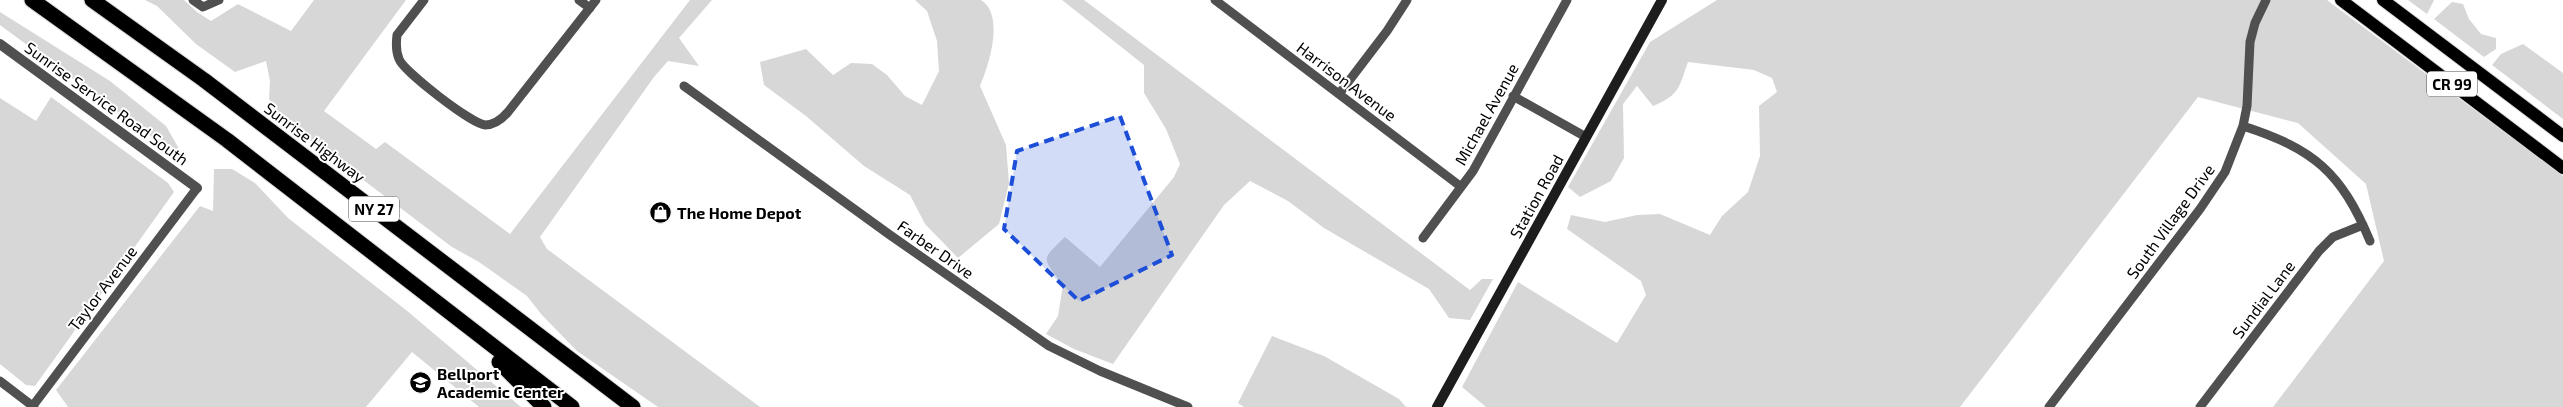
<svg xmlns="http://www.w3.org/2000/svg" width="2563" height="407" viewBox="0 0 2563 407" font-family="'Exo 2',sans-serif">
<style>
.green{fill:#d7d7d7}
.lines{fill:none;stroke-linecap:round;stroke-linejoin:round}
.primary-casing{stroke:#dbdbdb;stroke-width:14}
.motorway-casing{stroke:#dbdbdb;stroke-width:17}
.minor{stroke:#505050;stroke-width:9}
.tertiary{stroke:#505050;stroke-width:10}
.secondary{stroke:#1d1d1d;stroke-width:10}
.primary{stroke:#000;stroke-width:12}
.motorway{stroke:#000;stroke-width:15}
.marked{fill:#1d4ed8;fill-opacity:0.2;stroke:#1d4ed8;stroke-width:4;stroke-dasharray:10 6;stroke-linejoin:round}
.labels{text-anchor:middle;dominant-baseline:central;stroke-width:4;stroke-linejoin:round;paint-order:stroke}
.shield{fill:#fff;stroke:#4c4c4c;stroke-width:1}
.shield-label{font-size:15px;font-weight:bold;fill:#000}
.street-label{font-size:16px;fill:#000;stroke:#fff}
.poi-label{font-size:16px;font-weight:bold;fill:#000;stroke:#fff;text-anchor:start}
</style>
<rect width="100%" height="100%" fill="#fff"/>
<path class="green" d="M 145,0 L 184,0 L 197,12 L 211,21 L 238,4 L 291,31 L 314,0 L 406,0 L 324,111 L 376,149 L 385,142 L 510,234 L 690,0 L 712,0 L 679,38 L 699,66 L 668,61 L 654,77 L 540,237 L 547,249 L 760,407 L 658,407 L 577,351 L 541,314 L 527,296 L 479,262 L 452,247 L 284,120 L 269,99 L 270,81 L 266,61 L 235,72 L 196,44 L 157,6 Z
M 915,0 L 981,0 C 1005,15 989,65 980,86 L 1006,145 L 1009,183 L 999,224 L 958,258 L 925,224 L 910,195 L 864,166 L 806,116 L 764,85 L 760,62 L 806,49 L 833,75 L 851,63 L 872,64 L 887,75 L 905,96 L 922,105 L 939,71 L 937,41 L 927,11 Z
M 1062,0 L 1084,0 L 1470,290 L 1482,279 L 1493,279 L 1470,320 L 1449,318 L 1429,289 L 1324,228 L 1288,201 L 1250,181 L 1224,205 L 1113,364 L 1074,349 L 1046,334 L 1058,316 L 1063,285 C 1042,257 1040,261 1065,237 L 1100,267 L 1174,177 L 1180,164 L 1166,129 L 1144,93 L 1144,65 Z
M 1717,0 L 2327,0 L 2563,176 L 2563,407 L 2273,407 L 2384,261 L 2366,184 L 2298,123 L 2198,97 L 1960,407 L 1486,407 L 1462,387 L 1518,282 L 1617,343 L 1646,295 L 1641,281 L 1567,229 L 1571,215 L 1605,222 L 1637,215 L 1660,214 L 1710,235 L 1722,216 L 1748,192 L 1760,156 L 1759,106 L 1777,92 L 1772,78 L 1754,70 L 1688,62 C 1679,87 1680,95 1653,106 L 1637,86 L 1623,104 L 1624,158 L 1611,181 L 1580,197 L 1568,187 L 1650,42 Z
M 2408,0 L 2434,0 L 2427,14 Z
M 2452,2 L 2463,4 L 2469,19 L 2481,34 L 2496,38 L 2496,49 L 2484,57 L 2434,19 Z
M 0,12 L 110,81 L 166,126 L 187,163 L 0,25 Z
M 2523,44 L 2563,73 L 2563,119 L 2492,65 L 2501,54 Z
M 51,97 L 168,183 L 174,192 L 35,386 L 26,385 L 0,364 L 0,98 L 36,121 Z
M 214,169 L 232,169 L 255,183 L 288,218 L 406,310 L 521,407 L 479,407 L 412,352 L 366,407 L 68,407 L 56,390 L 200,206 L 213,211 Z
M 1272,336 L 1324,356 L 1399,399 L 1406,407 L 1244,407 L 1238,403 Z"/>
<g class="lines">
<defs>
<path id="primary" d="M 2341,0 L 2563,168
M 2383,0 L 2563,136"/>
<path id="motorway" d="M 32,0 L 227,140 L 572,407
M 92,0 L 204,80 L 633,407
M 499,362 L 544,407"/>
</defs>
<use href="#primary" class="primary-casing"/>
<use href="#motorway" class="motorway-casing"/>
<path class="minor" d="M 193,0 L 203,7 L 219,0
M 424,0 L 397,35 C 396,43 396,52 399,59 C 404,72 472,124 485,125 C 495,125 502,119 508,112 L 596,0
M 579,0 L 590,8
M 1215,0 L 1460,186
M 684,86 L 890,235 L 1049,346 L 1100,371 L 1188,407
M 1339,94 L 1387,31 L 1407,0
M 1513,96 L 1586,137
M 2243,126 C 2314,149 2341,172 2370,241
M 1423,238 L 1473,171 L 1567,0
M 0,381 L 34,407
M 32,407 L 197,188
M 2049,407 L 2200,209 L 2225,172 L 2243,126 L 2247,106 L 2250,42 L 2255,23 L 2266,0
M 2200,407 L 2319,251 L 2333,237 L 2363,225"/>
<path class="tertiary" d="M 0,44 L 197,188"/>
<path class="secondary" d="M 1437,407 L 1662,0"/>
<use href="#primary" class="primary"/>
<use href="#motorway" class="motorway"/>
</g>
<path class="marked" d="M 1120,116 L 1172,255 L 1079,301 L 1004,229 L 1017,151 Z"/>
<defs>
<symbol id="shop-disc" viewBox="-11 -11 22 22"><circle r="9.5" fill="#000" stroke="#fff"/><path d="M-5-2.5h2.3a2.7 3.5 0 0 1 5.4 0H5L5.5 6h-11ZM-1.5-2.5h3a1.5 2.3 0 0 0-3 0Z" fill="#fff"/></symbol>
<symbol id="school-disc" viewBox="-11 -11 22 22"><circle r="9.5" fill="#000" stroke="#fff"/><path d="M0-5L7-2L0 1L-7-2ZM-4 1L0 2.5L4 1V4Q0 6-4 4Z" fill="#fff"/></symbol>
</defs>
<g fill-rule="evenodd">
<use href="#shop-disc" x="648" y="200" width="25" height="25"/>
<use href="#school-disc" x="408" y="370" width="25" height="25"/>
</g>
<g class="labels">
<g class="shield">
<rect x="2427" y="71.5" width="50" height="25" rx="4"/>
<rect x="349" y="196.5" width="50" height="25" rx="4"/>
</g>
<g class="shield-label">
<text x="2452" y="84">CR 99</text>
<text x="374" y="209">NY 27</text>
</g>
<g class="street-label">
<text transform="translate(1347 81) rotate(37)">Harrison Avenue</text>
<text transform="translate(107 103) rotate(36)">Sunrise Service Road South</text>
<text transform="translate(1486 114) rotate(-61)">Michael Avenue</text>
<text transform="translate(315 142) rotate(37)">Sunrise Highway</text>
<text transform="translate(1536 196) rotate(-61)">Station Road</text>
<text transform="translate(2170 221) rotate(-54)">South Village Drive</text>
<text transform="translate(936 249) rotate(35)">Farber Drive</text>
<text transform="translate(102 288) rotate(-53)">Taylor Avenue</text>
<text transform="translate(2263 299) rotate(-53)">Sundial Lane</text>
</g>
<g class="poi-label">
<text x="677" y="212">The Home Depot</text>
<text x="437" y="373">Bellport<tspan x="437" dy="18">Academic Center</tspan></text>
</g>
</g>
</svg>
